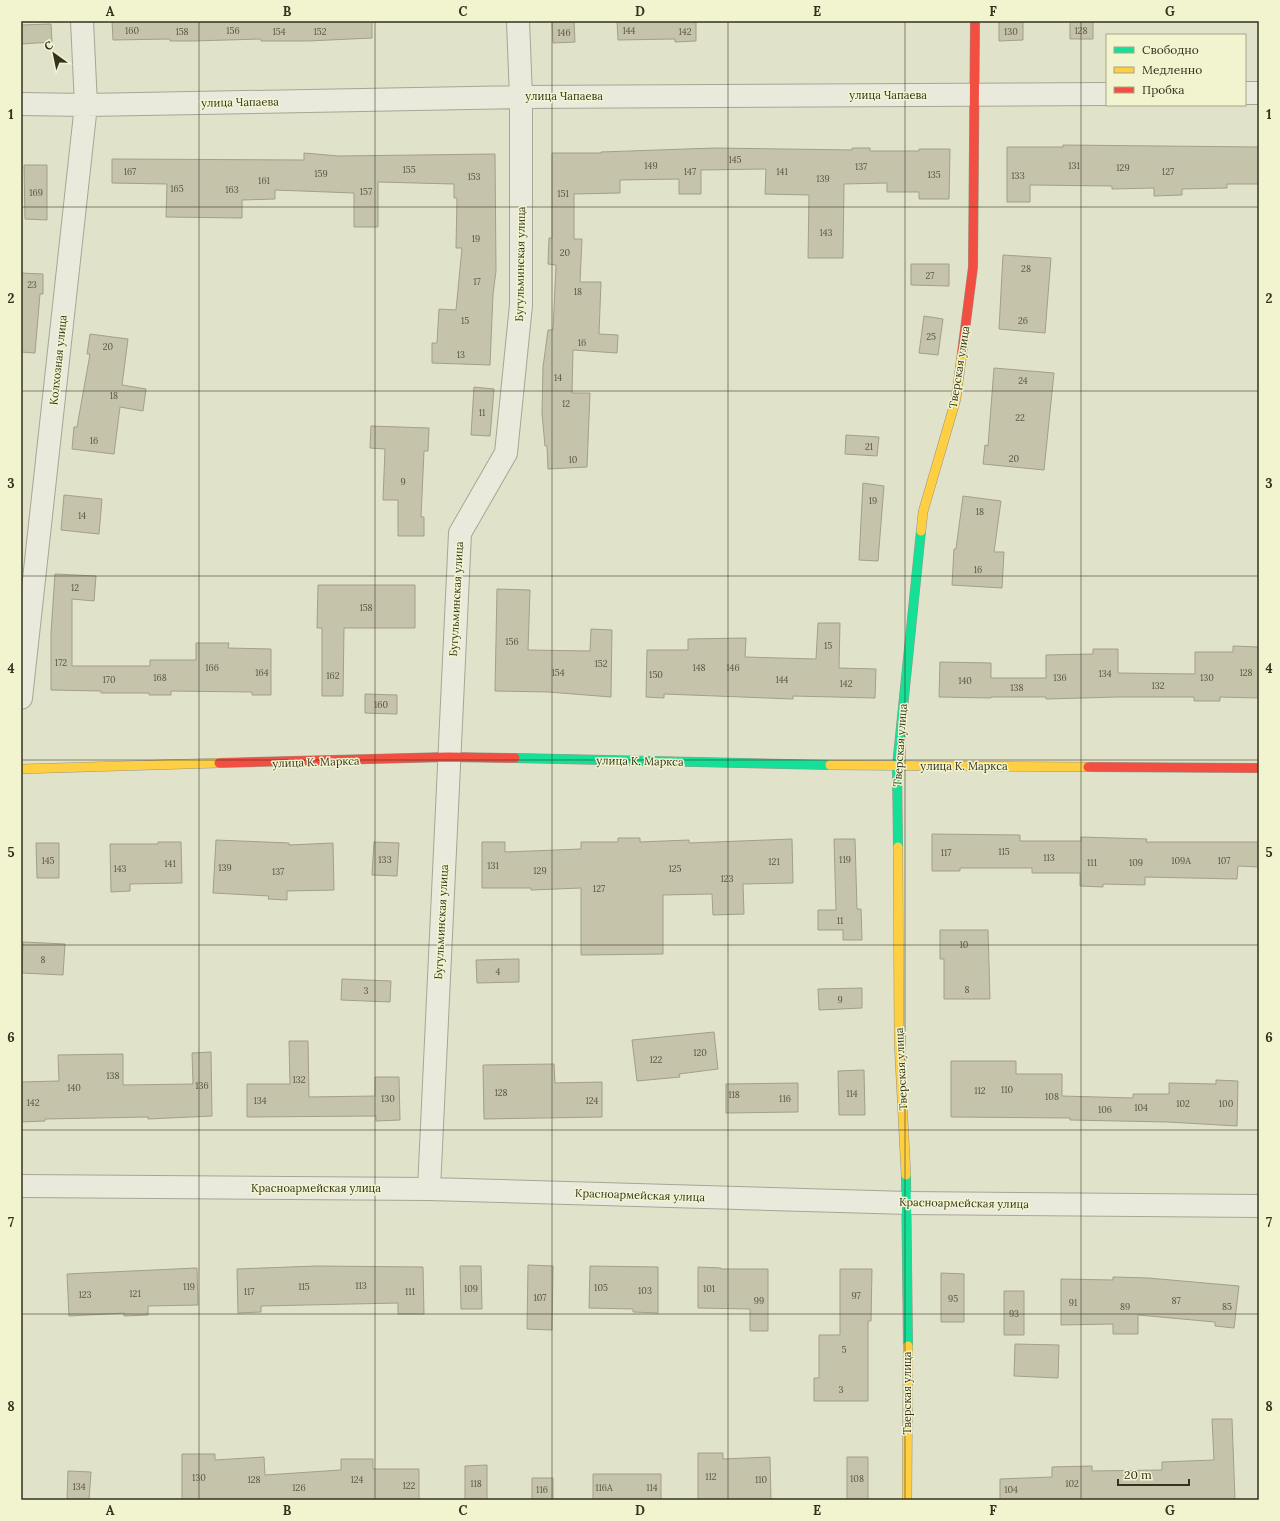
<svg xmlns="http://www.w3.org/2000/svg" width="1280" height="1521" viewBox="0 0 1280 1521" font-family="Lora,serif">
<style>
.building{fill:#c6c3ab;stroke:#a29f8a}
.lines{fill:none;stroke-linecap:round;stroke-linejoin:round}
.street-casing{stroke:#a7a694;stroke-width:24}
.fast-casing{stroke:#969684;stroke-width:10}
.slow-casing{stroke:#969684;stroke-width:10}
.jam-casing{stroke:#969684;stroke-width:10}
.street{stroke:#eaeadc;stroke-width:22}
.fast{stroke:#16e098;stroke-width:9}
.slow{stroke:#ffcf43;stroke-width:9}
.jam{stroke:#f24e42;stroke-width:9}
.grid{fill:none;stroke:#35311d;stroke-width:1;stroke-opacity:0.55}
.labels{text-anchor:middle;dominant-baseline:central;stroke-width:3;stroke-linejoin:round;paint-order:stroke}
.number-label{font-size:9px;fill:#595640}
.street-label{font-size:11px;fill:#35311d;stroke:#f1f4cf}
.neatline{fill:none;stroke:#35311d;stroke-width:1.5}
.grid-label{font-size:13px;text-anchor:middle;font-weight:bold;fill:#35311d}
</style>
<rect width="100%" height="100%" fill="#e1e2ca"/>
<path class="building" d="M 112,21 L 372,21 L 372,38 L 308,41 L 261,41 L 261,39 L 193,41 L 170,41 L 170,39 L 113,40 Z
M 552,21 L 574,21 L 575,42 L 553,43 Z
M 617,21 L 696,21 L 696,41 L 675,42 L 675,39 L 618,40 Z
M 999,21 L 1023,21 L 1023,40 L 999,41 Z
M 1070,21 L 1093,21 L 1093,39 L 1070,39 Z
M 51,24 L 52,42 L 21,44 L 21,25 Z
M 1063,145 L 1259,147 L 1259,184 L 1227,184 L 1227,188 L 1182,189 L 1182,195 L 1154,196 L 1154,188 L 1112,189 L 1112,186 L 1030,185 L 1030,202 L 1007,202 L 1007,147 L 1063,147 Z
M 715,148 L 852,150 L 852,148 L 870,148 L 870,151 L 919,151 L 919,149 L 950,149 L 949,199 L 919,199 L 919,192 L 887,192 L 887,183 L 844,184 L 843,258 L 808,258 L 809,195 L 765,194 L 766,169 L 701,170 L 701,194 L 679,194 L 679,179 L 620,180 L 620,193 L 574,194 L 574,239 L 582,239 L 580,282 L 601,282 L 599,334 L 618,335 L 617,353 L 573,350 L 572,393 L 590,393 L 587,467 L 548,469 L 547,446 L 545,446 L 542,413 L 543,367 L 548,330 L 553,330 L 556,265 L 548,264 L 549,238 L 552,238 L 552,153 L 601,153 L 601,152 Z
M 304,153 L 339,156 L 495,154 L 496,271 L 493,294 L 490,365 L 432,363 L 432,343 L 437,343 L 439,309 L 456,310 L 462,248 L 456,248 L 457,198 L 454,198 L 454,184 L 378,182 L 378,227 L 354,227 L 354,193 L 275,190 L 275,199 L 242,200 L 242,218 L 166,217 L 167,184 L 112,183 L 112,159 L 304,160 Z
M 24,165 L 47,165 L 47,220 L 25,219 Z
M 1003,255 L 1051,258 L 1045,333 L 999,329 Z
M 911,264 L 949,264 L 949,286 L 911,285 Z
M 21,273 L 43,274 L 43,294 L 40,294 L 35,353 L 21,352 Z
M 924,316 L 943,319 L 938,355 L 919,353 Z
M 90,334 L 128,339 L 122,385 L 146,389 L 143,411 L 120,407 L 114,454 L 72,449 L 74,427 L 77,427 L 90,354 L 87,354 Z
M 994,368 L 1054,373 L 1044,470 L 983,464 L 985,445 L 988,446 Z
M 474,387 L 494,389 L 490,436 L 471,435 Z
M 371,426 L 429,428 L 428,451 L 424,451 L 421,517 L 424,517 L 424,536 L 398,536 L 398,500 L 383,500 L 385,449 L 370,448 Z
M 846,435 L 879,437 L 877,456 L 845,454 Z
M 863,483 L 884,486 L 878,561 L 859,560 Z
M 64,495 L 102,499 L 99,534 L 61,530 Z
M 963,496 L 1001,501 L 994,552 L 1004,552 L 1002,588 L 952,585 L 954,549 L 956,549 Z
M 55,574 L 96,576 L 94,601 L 72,599 L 72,666 L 150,666 L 150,660 L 196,660 L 196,643 L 229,643 L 228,648 L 271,649 L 271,695 L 252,695 L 252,692 L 171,691 L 171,695 L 149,695 L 149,693 L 101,693 L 101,691 L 51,690 L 51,633 Z
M 318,585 L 415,585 L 415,628 L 344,628 L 343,696 L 322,696 L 322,628 L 317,628 Z
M 497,589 L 530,590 L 528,650 L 590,651 L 591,629 L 612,630 L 611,697 L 548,692 L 495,691 Z
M 818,623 L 840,623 L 839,668 L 876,669 L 875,698 L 793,696 L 793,699 L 664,694 L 664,698 L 646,697 L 647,650 L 688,650 L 688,639 L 746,638 L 745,657 L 816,659 Z
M 1233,646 L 1259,647 L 1259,698 L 1220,697 L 1220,701 L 1194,701 L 1194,697 L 1118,697 L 1046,699 L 1046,697 L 991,697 L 991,698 L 939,697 L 940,662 L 991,663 L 991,678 L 1046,678 L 1046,655 L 1093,654 L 1093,649 L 1118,649 L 1118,673 L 1195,674 L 1195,652 L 1233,652 Z
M 365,694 L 397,695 L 397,714 L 365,713 Z
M 932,834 L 1020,835 L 1020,841 L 1081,841 L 1081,837 L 1147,839 L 1146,842 L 1259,842 L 1259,867 L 1238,866 L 1237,879 L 1145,877 L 1145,885 L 1103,884 L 1103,887 L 1080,886 L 1080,873 L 1032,873 L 1032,868 L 960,868 L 960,871 L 932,871 Z
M 618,838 L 640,838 L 640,842 L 689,840 L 689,843 L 792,839 L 793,883 L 743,884 L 744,914 L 713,915 L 712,894 L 663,895 L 663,954 L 581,955 L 581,888 L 531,890 L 531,888 L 482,888 L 482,842 L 505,842 L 505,852 L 581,849 L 581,842 L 618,842 Z
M 834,839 L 855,839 L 857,909 L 861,909 L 862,940 L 843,940 L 843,930 L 818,930 L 818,910 L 836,910 Z
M 216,840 L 289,843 L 289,845 L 333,843 L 334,890 L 287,891 L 287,900 L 268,899 L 269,896 L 213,893 Z
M 158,842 L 181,842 L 182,883 L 130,884 L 130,891 L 111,892 L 110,844 L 158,844 Z
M 374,842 L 399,843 L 397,876 L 372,875 Z
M 36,843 L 59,843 L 59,878 L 37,878 Z
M 940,930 L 988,930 L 990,999 L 944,999 L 944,959 L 940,959 Z
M 23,942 L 65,944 L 63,975 L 22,973 Z
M 519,959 L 519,982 L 477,983 L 476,960 Z
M 342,979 L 391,981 L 390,1002 L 341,1000 Z
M 862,988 L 862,1008 L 819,1010 L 818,989 Z
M 714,1032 L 718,1069 L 679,1074 L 680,1077 L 637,1081 L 632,1040 Z
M 289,1041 L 308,1041 L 309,1097 L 375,1096 L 375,1077 L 399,1077 L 400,1120 L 376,1121 L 376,1116 L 247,1117 L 247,1084 L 290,1084 Z
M 211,1052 L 212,1116 L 148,1119 L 148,1117 L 45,1119 L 45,1121 L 21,1122 L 21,1082 L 59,1081 L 58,1055 L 123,1054 L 123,1085 L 193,1084 L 192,1053 Z
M 951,1061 L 1016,1061 L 1016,1074 L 1062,1074 L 1062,1096 L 1133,1098 L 1133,1094 L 1169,1094 L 1169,1083 L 1216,1084 L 1216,1080 L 1238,1081 L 1237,1126 L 1168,1122 L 1070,1120 L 1070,1118 L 951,1117 Z
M 554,1064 L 555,1083 L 602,1082 L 602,1117 L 484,1119 L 483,1065 Z
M 864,1070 L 865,1115 L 839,1115 L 838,1071 Z
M 798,1083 L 798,1112 L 726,1113 L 726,1084 Z
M 528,1265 L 553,1266 L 552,1330 L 527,1329 Z
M 316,1266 L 423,1267 L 424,1314 L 398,1314 L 398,1303 L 261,1306 L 261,1312 L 238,1313 L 237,1269 Z
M 460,1266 L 481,1266 L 482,1309 L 461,1309 Z
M 590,1266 L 658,1267 L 658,1313 L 633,1312 L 633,1309 L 589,1308 Z
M 698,1267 L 721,1268 L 721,1269 L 768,1269 L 768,1331 L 750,1331 L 750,1309 L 698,1308 Z
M 197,1268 L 198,1305 L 148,1306 L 148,1315 L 124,1316 L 124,1313 L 69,1316 L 67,1274 Z
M 840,1269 L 872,1269 L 871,1321 L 868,1321 L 868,1401 L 814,1401 L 814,1378 L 819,1378 L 819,1335 L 840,1335 Z
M 941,1273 L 964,1274 L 964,1322 L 941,1322 Z
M 1113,1277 L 1148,1278 L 1239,1286 L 1234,1328 L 1215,1326 L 1215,1322 L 1138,1315 L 1138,1334 L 1113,1334 L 1113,1324 L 1061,1325 L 1061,1279 L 1113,1280 Z
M 1004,1291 L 1024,1291 L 1024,1335 L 1004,1335 Z
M 1015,1344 L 1059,1345 L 1058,1378 L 1014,1376 Z
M 1212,1419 L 1232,1419 L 1235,1500 L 1000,1500 L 1000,1479 L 1052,1477 L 1052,1467 L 1092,1466 L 1092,1471 L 1162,1470 L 1162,1462 L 1214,1460 Z
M 698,1453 L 723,1453 L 723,1459 L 770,1457 L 771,1500 L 698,1500 Z
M 182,1454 L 215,1454 L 215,1460 L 264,1457 L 265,1475 L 341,1470 L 341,1459 L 373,1459 L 373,1469 L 419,1469 L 419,1500 L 182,1500 Z
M 847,1457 L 868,1457 L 868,1500 L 847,1500 Z
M 487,1465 L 487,1500 L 465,1500 L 465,1466 Z
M 68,1471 L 91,1472 L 89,1500 L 67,1500 Z
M 593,1474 L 661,1474 L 661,1500 L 593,1500 Z
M 532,1478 L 553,1478 L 553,1500 L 532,1500 Z"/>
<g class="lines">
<defs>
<path id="street" d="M 1245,93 L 1259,93
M 21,104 L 86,105 L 521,97 L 1107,94
M 21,698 L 86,105 L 82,21
M 21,1186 L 429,1189 L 908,1203 L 1259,1206
M 429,1189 L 460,533 L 506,453 L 521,305 L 521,97 L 518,21"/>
<path id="fast" d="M 515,758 L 830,765
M 898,847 L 897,766 L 921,531
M 906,1175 L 908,1346"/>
<path id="slow" d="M 921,531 L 923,512 L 956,399 L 962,353
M 830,765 L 1088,767
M 21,769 L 219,763
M 898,847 L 899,1042 L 906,1175
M 907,1500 L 908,1346"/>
<path id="jam" d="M 962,353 L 973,267 L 975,21
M 219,763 L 448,757 L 515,758
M 1088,767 L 1259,768"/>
</defs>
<use href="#street" class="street-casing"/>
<use href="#fast" class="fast-casing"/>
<use href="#slow" class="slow-casing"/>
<use href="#jam" class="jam-casing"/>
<use href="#street" class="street"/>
<use href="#fast" class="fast"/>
<use href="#slow" class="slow"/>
<use href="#jam" class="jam"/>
</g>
<path class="grid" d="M 199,21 L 199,1500M 375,21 L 375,1500M 552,21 L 552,1500M 728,21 L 728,1500M 905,21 L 905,1500M 1081,21 L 1081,1500M 21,207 L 1259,207M 21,391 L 1259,391M 21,576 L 1259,576M 21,760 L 1259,760M 21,945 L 1259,945M 21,1130 L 1259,1130M 21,1314 L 1259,1314"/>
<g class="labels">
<g class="number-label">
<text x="132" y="30">160</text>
<text x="233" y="30">156</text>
<text x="629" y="30">144</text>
<text x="1081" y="30">128</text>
<text x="182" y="31">158</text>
<text x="279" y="31">154</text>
<text x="320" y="31">152</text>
<text x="685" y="31">142</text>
<text x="1011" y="31">130</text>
<text x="564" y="32">146</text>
<text x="735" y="159">145</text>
<text x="651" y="165">149</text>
<text x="1074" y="165">131</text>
<text x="861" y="166">137</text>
<text x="1123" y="167">129</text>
<text x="409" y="169">155</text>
<text x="130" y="171">167</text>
<text x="690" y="171">147</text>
<text x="782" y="171">141</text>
<text x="1168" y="171">127</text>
<text x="321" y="173">159</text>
<text x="934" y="174">135</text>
<text x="1018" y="175">133</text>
<text x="474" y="176">153</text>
<text x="823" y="178">139</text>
<text x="264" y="180">161</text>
<text x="177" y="188">165</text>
<text x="232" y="189">163</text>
<text x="366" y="191">157</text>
<text x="36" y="192">169</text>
<text x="563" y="193">151</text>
<text x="826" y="232">143</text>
<text x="476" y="238">19</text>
<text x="565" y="252">20</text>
<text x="1026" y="268">28</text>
<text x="930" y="275">27</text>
<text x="477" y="281">17</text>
<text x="32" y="284">23</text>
<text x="578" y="291">18</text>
<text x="465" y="320">15</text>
<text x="1023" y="320">26</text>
<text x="931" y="336">25</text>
<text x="582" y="342">16</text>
<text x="108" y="346">20</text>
<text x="461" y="354">13</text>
<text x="558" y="377">14</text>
<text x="1023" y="380">24</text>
<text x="114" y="395">18</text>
<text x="566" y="403">12</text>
<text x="482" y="412">11</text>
<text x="1020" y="417">22</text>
<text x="94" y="440">16</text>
<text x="869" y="446">21</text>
<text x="1014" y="458">20</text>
<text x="573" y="459">10</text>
<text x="403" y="481">9</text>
<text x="873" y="500">19</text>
<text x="980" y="511">18</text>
<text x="82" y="515">14</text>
<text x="978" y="569">16</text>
<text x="75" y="587">12</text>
<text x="366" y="607">158</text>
<text x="512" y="641">156</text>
<text x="828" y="645">15</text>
<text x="61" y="662">172</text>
<text x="601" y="663">152</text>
<text x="212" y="667">166</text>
<text x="699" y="667">148</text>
<text x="733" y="667">146</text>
<text x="262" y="672">164</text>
<text x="558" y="672">154</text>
<text x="1246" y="672">128</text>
<text x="1105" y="673">134</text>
<text x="656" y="674">150</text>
<text x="333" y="675">162</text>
<text x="160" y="677">168</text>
<text x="1060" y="677">136</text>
<text x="1207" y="677">130</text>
<text x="109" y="679">170</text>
<text x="782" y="679">144</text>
<text x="965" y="680">140</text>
<text x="846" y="683">142</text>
<text x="1158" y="685">132</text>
<text x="1017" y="687">138</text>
<text x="381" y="704">160</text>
<text x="1004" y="851">115</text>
<text x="946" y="852">117</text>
<text x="1049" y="857">113</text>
<text x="385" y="859">133</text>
<text x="845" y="859">119</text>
<text x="48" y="860">145</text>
<text x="1181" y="860">109А</text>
<text x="1224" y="860">107</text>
<text x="774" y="861">121</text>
<text x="1092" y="862">111</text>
<text x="1136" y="862">109</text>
<text x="170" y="863">141</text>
<text x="493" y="865">131</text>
<text x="225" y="867">139</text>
<text x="120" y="868">143</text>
<text x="675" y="868">125</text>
<text x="540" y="870">129</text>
<text x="278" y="871">137</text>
<text x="727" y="878">123</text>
<text x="599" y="888">127</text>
<text x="840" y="920">11</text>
<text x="964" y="944">10</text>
<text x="43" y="959">8</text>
<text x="498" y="971">4</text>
<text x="967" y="989">8</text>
<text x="366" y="990">3</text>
<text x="840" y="999">9</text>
<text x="700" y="1052">120</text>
<text x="656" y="1059">122</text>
<text x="113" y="1075">138</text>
<text x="299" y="1079">132</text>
<text x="202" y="1085">136</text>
<text x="74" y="1087">140</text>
<text x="1007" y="1089">110</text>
<text x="980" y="1090">112</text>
<text x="501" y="1092">128</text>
<text x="852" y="1093">114</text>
<text x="734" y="1094">118</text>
<text x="1052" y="1096">108</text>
<text x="388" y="1098">130</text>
<text x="785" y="1098">116</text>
<text x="260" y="1100">134</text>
<text x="592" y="1100">124</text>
<text x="33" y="1102">142</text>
<text x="1183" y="1103">102</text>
<text x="1226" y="1103">100</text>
<text x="1141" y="1107">104</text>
<text x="1105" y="1109">106</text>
<text x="361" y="1285">113</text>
<text x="189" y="1286">119</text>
<text x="304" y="1286">115</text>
<text x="601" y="1287">105</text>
<text x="471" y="1288">109</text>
<text x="709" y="1288">101</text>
<text x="645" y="1290">103</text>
<text x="249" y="1291">117</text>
<text x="410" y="1291">111</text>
<text x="135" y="1293">121</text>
<text x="85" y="1294">123</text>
<text x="856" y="1295">97</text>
<text x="540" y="1297">107</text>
<text x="953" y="1298">95</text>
<text x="759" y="1300">99</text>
<text x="1176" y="1300">87</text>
<text x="1073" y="1302">91</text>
<text x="1125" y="1306">89</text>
<text x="1227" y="1306">85</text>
<text x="1014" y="1313">93</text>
<text x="844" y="1349">5</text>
<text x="841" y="1389">3</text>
<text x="711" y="1476">112</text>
<text x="199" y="1477">130</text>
<text x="857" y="1478">108</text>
<text x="254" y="1479">128</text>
<text x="357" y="1479">124</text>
<text x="761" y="1479">110</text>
<text x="476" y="1483">118</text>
<text x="1072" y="1483">102</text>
<text x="409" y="1485">122</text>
<text x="79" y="1486">134</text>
<text x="299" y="1487">126</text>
<text x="604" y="1487">116А</text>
<text x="652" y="1487">114</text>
<text x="542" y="1489">116</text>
<text x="1011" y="1489">104</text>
</g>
<g class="street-label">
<text x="888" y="95">улица Чапаева</text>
<text x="564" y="96">улица Чапаева</text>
<text transform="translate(240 102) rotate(-1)">улица Чапаева</text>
<text transform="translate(520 264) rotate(-89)">Бугульминская улица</text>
<text transform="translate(58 360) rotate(-84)">Колхозная улица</text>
<text transform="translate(959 367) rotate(-81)">Тверская улица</text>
<text transform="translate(456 599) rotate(-87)">Бугульминская улица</text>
<text transform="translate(900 745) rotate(-86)">Тверская улица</text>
<text transform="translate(640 761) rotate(1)">улица К. Маркса</text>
<text transform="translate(316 762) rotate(-2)">улица К. Маркса</text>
<text x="964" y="766">улица К. Маркса</text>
<text transform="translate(441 922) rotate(-87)">Бугульминская улица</text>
<text transform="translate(901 1069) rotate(-93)">Тверская улица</text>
<text x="316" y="1188">Красноармейская улица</text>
<text transform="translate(640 1195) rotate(2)">Красноармейская улица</text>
<text transform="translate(964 1203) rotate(1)">Красноармейская улица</text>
<text transform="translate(907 1393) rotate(-90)">Тверская улица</text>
</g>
</g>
<rect width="1280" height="1521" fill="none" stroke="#f1f4cf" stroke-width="44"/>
<rect x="1106" y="34" width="140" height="72" fill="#f1f4cf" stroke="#a6a688"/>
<rect x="1114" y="47" width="20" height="6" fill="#16e098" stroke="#a6a688"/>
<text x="1142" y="54" font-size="12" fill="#35311d">Свободно</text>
<rect x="1114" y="67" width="20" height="6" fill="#ffcf43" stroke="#a6a688"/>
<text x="1142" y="74" font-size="12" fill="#35311d">Медленно</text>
<rect x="1114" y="87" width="20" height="6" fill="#f24e42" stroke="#a6a688"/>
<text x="1142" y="94" font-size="12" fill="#35311d">Пробка</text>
<g transform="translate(54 54) rotate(327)" stroke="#f1f4cf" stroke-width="3" paint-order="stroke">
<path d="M0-3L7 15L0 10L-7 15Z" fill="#35311d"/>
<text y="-6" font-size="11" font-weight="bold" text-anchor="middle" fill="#35311d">С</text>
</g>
<path d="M1118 1479v6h71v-6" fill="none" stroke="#35311d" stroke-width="2"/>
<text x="1124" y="1479" font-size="12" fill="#35311d" stroke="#f1f4cf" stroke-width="3" paint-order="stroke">20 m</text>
<rect x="22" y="22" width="1236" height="1477" class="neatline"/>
<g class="grid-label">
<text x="110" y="16">A</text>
<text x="287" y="16">B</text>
<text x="463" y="16">C</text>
<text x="640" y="16">D</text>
<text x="817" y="16">E</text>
<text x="993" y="16">F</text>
<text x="1170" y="16">G</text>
<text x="11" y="119">1</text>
<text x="1269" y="119">1</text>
<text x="11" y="303">2</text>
<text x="1269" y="303">2</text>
<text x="11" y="488">3</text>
<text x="1269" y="488">3</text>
<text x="11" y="673">4</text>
<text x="1269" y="673">4</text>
<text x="11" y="857">5</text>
<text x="1269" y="857">5</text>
<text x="11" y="1042">6</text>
<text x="1269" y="1042">6</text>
<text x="11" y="1227">7</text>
<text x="1269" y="1227">7</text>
<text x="11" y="1411">8</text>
<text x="1269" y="1411">8</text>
<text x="110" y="1515">A</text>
<text x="287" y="1515">B</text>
<text x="463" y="1515">C</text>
<text x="640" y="1515">D</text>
<text x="817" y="1515">E</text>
<text x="993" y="1515">F</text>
<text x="1170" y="1515">G</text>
</g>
</svg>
